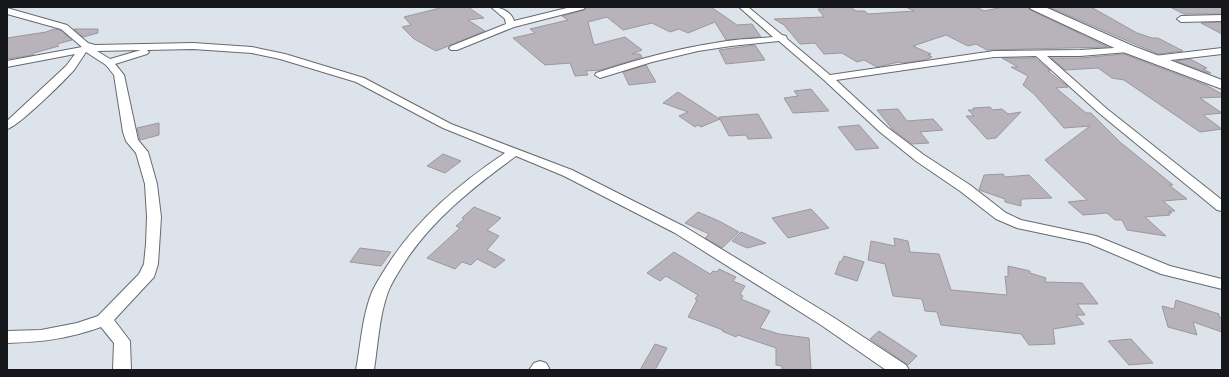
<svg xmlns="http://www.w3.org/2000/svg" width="1229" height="377" viewBox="0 0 1229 377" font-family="Manrope,sans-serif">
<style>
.building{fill:#b8b3ba;stroke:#9c979e}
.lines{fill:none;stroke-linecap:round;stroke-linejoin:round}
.street-casing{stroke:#666a70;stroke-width:2}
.secondary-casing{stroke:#666a70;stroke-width:2}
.street{fill:#fff;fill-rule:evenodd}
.secondary{fill:#fff;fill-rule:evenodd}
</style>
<rect width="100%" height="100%" fill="#dde3ea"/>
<path class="building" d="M 444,7 L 468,7 L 484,18 L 468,20 L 485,31 L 436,51 L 414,39 L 402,27 L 411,25 L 404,17 Z
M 586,7 L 711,7 L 737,25 L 752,24 L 761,37 L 726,40 L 715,22 L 688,33 L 679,29 L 670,32 L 652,23 L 623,30 L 607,17 L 588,22 L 594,45 L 625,37 L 642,50 L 632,54 L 640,54 L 642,57 L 601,70 L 586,71 L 588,75 L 575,76 L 570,63 L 545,65 L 513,38 L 535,33 L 530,29 L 568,20 L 562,16 L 584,10 Z
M 823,7 L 850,7 L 856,11 L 865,11 L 868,14 L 914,11 L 906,7 L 976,7 L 984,11 L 1003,7 L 1028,7 L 1030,10 L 1108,47 L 987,50 L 976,44 L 968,46 L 946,35 L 913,46 L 931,54 L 928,55 L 932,57 L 925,60 L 902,63 L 899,62 L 877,67 L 864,60 L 857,62 L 842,53 L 824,54 L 815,43 L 800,44 L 784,25 L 774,19 L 824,17 L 818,9 L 824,9 Z
M 1049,7 L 1091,7 L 1137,33 L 1152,38 L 1158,38 L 1183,51 L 1158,54 Z
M 1170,7 L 1222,7 L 1222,14 L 1184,14 Z
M 1222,22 L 1222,34 L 1201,23 Z
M 54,29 L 60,30 L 72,40 L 57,44 L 59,46 L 34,53 L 33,55 L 7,59 L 7,38 L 46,32 Z
M 74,29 L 98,29 L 98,33 L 83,37 Z
M 755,45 L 765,60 L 726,64 L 719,50 Z
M 1124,54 L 1206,85 L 1222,94 L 1222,97 L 1200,98 L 1222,113 L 1203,115 L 1222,129 L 1200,132 L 1124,80 L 1112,78 L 1098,68 L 1065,70 L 1051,58 L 1080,58 Z
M 1002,58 L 1035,58 L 1050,71 L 1048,71 L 1068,87 L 1056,88 L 1086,113 L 1091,113 L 1120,142 L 1173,185 L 1169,185 L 1187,199 L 1163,201 L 1175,211 L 1169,211 L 1172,213 L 1168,213 L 1170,215 L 1145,217 L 1166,236 L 1127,230 L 1122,220 L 1115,220 L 1107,213 L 1083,215 L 1068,202 L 1087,200 L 1045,160 L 1090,126 L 1064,128 L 1034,94 L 1023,85 L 1028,76 L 1011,67 L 1018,67 Z
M 1190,59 L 1207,68 L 1203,69 L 1211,73 L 1208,73 L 1176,61 Z
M 646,65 L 656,82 L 629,85 L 623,72 Z
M 811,89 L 829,111 L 793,113 L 784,98 L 798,96 L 794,91 Z
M 678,92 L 718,118 L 720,119 L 701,127 L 698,125 L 695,127 L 679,116 L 688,112 L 663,103 Z
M 990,107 L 993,110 L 1002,109 L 1008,114 L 1021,112 L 996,138 L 987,139 L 966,116 L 974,116 L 968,110 L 974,110 L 973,108 Z
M 898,109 L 907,121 L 933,119 L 943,130 L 920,132 L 929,143 L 912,144 L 893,130 L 877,110 Z
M 758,114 L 772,138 L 748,139 L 746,135 L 729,136 L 719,117 Z
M 159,123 L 159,135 L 140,140 L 137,128 Z
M 859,125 L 879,148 L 856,150 L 838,127 Z
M 443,154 L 461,161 L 445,173 L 427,166 Z
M 1003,174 L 1005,177 L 1029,175 L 1052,198 L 1021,199 L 1021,206 L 1005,202 L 1005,199 L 979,190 L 984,175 Z
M 474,207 L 501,218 L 487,230 L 499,236 L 487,250 L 505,260 L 495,268 L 477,259 L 471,265 L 462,262 L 455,269 L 427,258 L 460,228 L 456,226 L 464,219 L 462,218 Z
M 811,209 L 829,228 L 788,238 L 772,218 Z
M 698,212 L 719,221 L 739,232 L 722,248 L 705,238 L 709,234 L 685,223 Z
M 741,232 L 766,243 L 747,248 L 732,241 Z
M 894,238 L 908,241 L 910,252 L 939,254 L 951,290 L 1007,295 L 1005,276 L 1008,277 L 1008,266 L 1030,271 L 1030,273 L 1046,278 L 1045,282 L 1082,283 L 1098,304 L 1077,304 L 1085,315 L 1076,315 L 1084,324 L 1053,329 L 1055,344 L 1029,345 L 1021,334 L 941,325 L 937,312 L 925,311 L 922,299 L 893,296 L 885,264 L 868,260 L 871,241 L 895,246 Z
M 360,248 L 391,252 L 381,266 L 350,262 Z
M 674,252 L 710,274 L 713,271 L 717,272 L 719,269 L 736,277 L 733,281 L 745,286 L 740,294 L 743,296 L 741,299 L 770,311 L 760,328 L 779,334 L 809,338 L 811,370 L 782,370 L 782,366 L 776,365 L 776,348 L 738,335 L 736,337 L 722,331 L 723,330 L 688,317 L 697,300 L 695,299 L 698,295 L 666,276 L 660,281 L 647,273 Z
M 844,256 L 864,262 L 857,281 L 835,274 L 840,261 L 841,262 Z
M 1176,300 L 1219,314 L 1219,317 L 1222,318 L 1222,332 L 1193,322 L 1197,335 L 1168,327 L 1162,306 L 1174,309 Z
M 879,331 L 917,356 L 908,365 L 870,339 Z
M 1131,339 L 1153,363 L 1129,365 L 1108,341 Z
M 655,344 L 667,348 L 655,370 L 640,370 Z"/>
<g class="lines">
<defs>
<path id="street" d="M 491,7 C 500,7 511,11 514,21 L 571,7 L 585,7 L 584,9 L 514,27 L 457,50 L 451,50 L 449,48 L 451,46 L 506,24 L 505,19 Z
M 739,7 L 748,7 L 782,35 L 786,36 L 787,39 L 830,75 L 994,51 L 1080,50 L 1131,47 L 1133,49 L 1131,51 L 1128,52 L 1080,56 L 1047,56 L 1107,109 L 1222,200 L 1222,211 L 1217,210 L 1099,113 L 1036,56 L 994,57 L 836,80 L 888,128 L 924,155 L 970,185 L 1006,213 L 1021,220 L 1096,236 L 1170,266 L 1222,279 L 1222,289 L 1161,274 L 1088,243 L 1017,228 L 996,219 L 960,191 L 916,161 L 880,132 L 824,80 L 779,41 L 731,46 L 698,51 L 652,62 L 600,78 L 595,75 L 596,73 C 635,60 675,49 715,43 C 734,39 754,39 773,37 Z
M 7,8 L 67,25 L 88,43 L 95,45 L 193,43 L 252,47 L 285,54 L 364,78 L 451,124 L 572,170 L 685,227 L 833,317 L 906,365 L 909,370 L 886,370 L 821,325 L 675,233 L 564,176 L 516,156 C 472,188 429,222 401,268 C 396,276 391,284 388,292 C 379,317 378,344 374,370 L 356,370 C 361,344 362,317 372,292 C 376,283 382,274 387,266 C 417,219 459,184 505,153 L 443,128 L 356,82 L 280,59 L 252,53 L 193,49 L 147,50 L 149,52 L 147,54 L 115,64 L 124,75 L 138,140 L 148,152 L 157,184 L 161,217 L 158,264 L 154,277 L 114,320 L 130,341 L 131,370 L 113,370 L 114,343 L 101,327 C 67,339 42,342 7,343 L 7,331 L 41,330 L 77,323 L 98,316 L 139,274 L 144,264 L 146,244 L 147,217 L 145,184 L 136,153 L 126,141 L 123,132 L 114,75 L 106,65 L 86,52 C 82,58 78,64 74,70 C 64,81 18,127 7,129 L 7,121 L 66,66 L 75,54 L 7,67 L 7,61 L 82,47 L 61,29 L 7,14 ZM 141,50 L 110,59 L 97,51 Z
M 1222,15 L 1222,21 L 1181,22 L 1177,19 L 1181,16 Z
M 1222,48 L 1222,54 L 1154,62 L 1149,59 L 1154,56 Z
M 540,361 L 546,363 L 549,368 L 548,370 L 529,370 L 534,363 Z"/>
<path id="secondary" d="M 1029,7 L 1045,7 L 1133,46 L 1222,80 L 1222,89 L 1123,52 L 1031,9 Z"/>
</defs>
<use href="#street" class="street-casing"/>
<use href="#secondary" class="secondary-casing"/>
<use href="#street" class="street"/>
<use href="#secondary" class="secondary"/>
</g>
<rect width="1229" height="377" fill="none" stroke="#16171a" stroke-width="16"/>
</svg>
